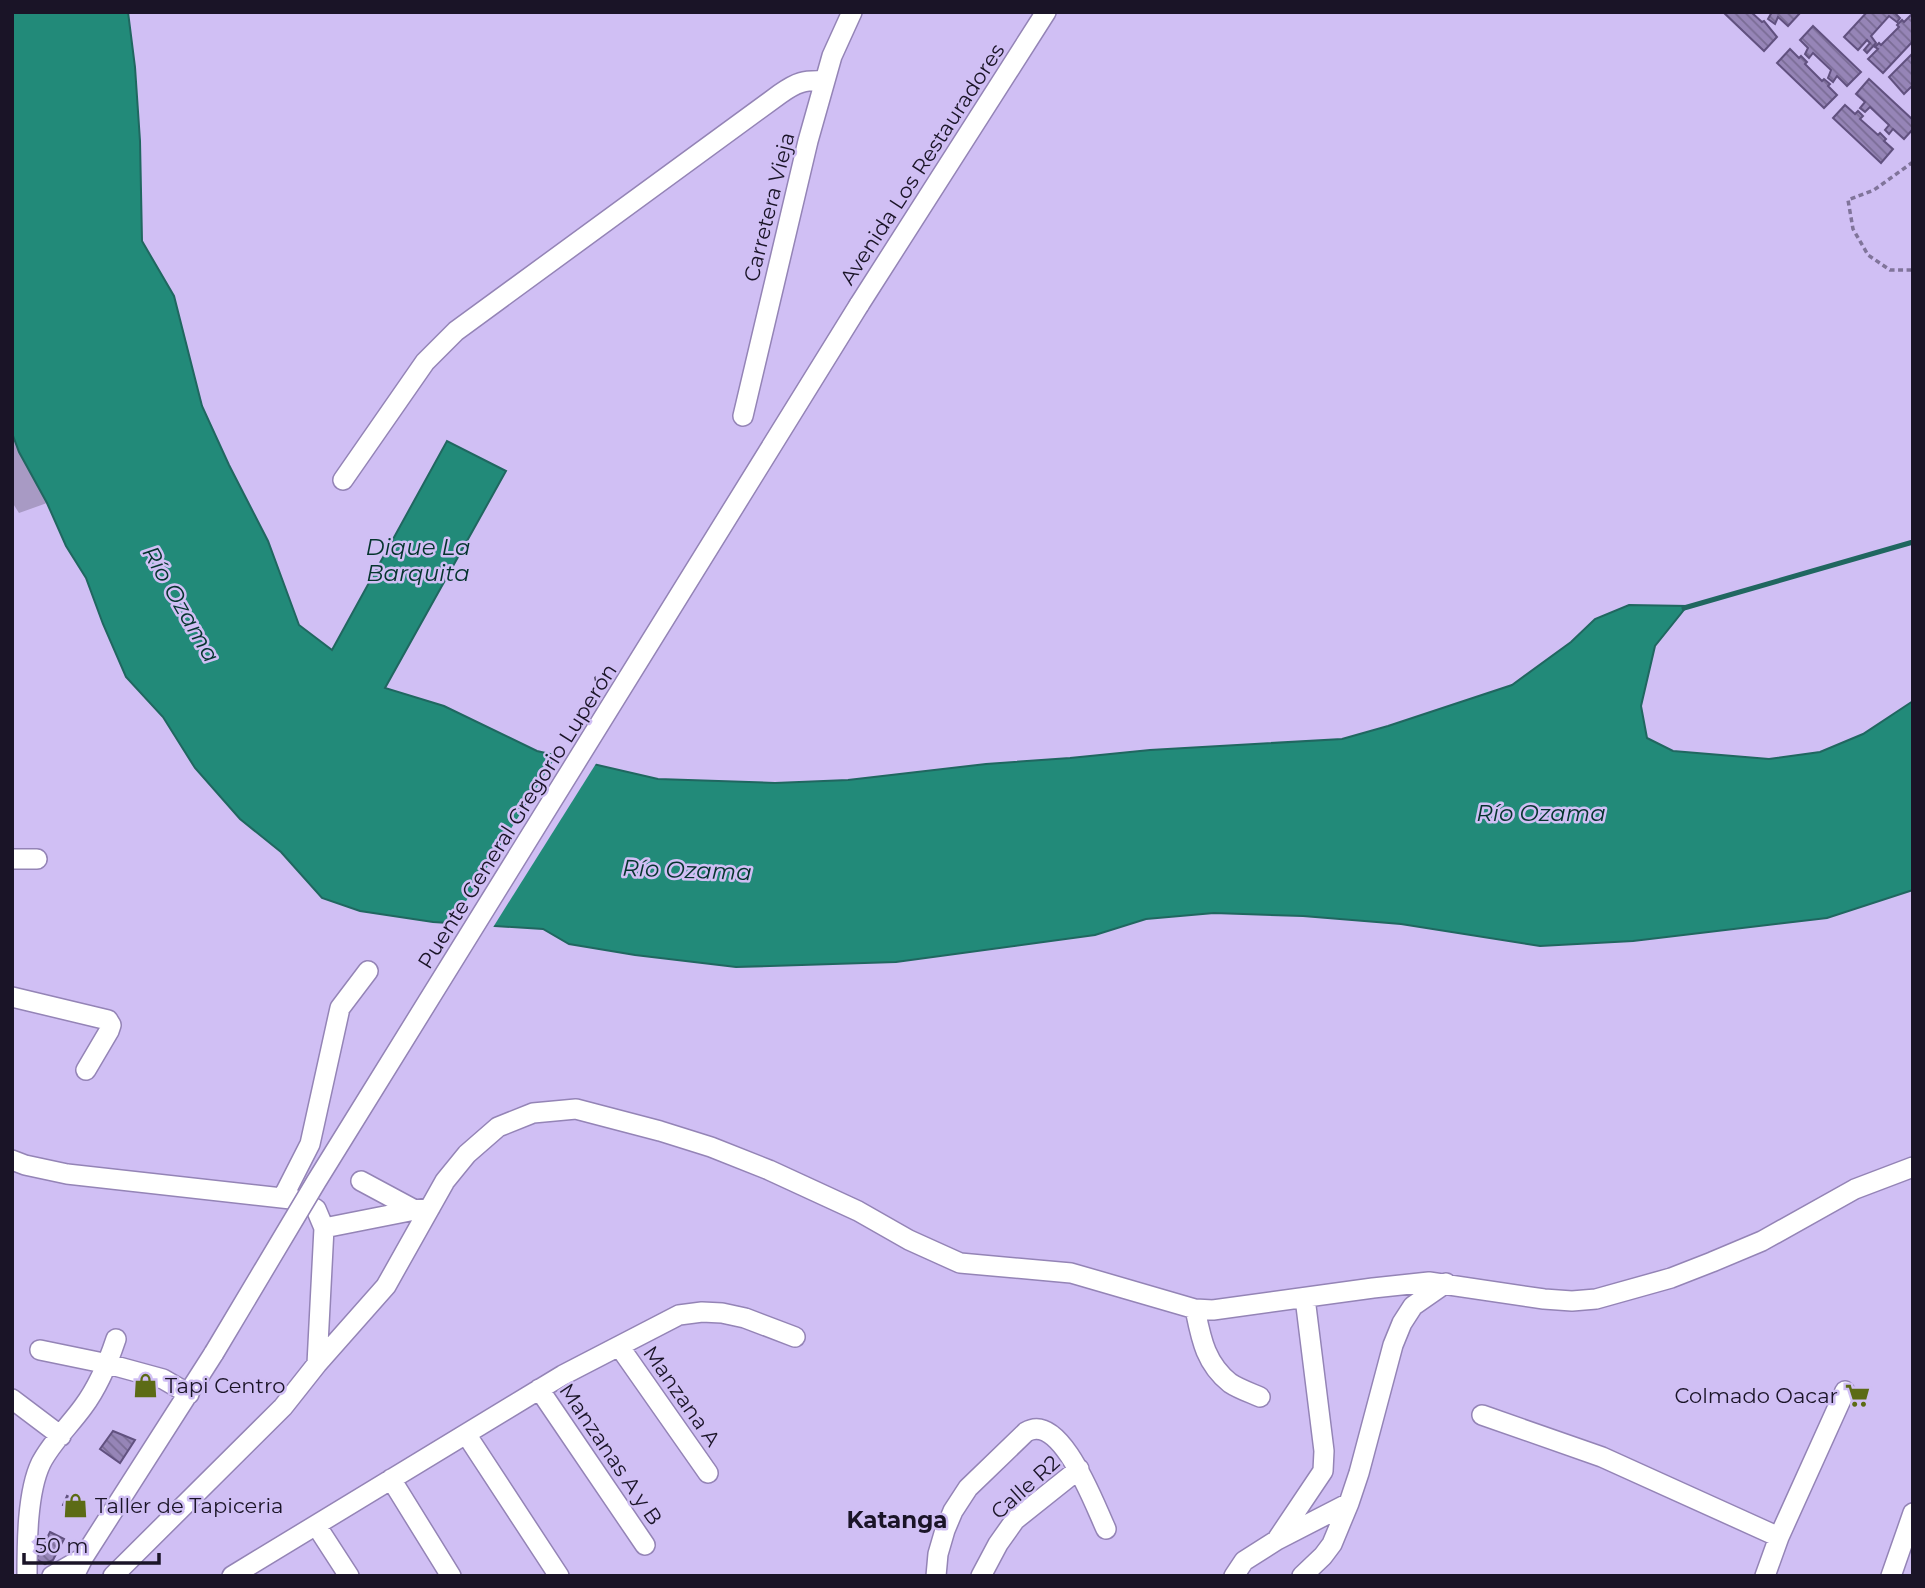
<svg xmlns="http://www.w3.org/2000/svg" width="1925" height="1588" viewBox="0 0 1925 1588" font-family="Montserrat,sans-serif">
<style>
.green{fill:#a89ac4}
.water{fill:#228a79;stroke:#206760;stroke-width:2}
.pier{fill:#d0bff4}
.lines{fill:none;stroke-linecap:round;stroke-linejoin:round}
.stream{stroke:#206760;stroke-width:5}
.building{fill:url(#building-back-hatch);stroke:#61517f;stroke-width:2}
.minor-casing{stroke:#9484b6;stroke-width:22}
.path{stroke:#80749a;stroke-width:3.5;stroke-dasharray:5 3.5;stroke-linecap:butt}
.minor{stroke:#fff;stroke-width:19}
.minor-bridge-casing{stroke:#9484b6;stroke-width:22;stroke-linecap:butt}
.minor-bridge{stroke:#fff;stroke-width:19}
.labels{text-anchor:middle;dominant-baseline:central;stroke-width:5;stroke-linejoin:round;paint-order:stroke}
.street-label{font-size:21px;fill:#1a1427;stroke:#d0bff4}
.poi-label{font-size:21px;fill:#1a1427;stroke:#d0bff4;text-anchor:start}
.water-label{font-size:23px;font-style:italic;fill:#05342d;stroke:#d0bff4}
.neighbourhood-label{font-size:23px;font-weight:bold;fill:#1a1427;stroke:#d0bff4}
</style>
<defs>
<pattern id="building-back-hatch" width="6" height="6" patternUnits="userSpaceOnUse" patternTransform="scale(1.75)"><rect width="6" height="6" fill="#9685b7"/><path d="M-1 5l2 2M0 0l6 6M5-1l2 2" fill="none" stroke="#7a6c95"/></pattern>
</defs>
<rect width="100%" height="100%" fill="#d0bff4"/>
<path class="green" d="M 12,433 L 19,452 L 47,503 L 19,513 L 12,502 Z"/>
<path class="water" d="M 12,12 L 128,12 L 135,67 L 140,141 L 142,241 L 174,296 L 202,406 L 229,465 L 268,541 L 299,625 L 332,650 L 447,441 L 506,471 L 385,688 L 444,706 L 537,751 L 658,779 L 775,783 L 848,780 L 986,764 L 1070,758 L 1150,750 L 1342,739 L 1388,726 L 1512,685 L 1571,642 L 1595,619 L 1629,605 L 1687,606 L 1655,646 L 1641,706 L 1647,738 L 1673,751 L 1769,759 L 1820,752 L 1863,734 L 1913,701 L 1913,890 L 1827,918 L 1633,941 L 1540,946 L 1401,924 L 1303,916 L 1214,913 L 1146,919 L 1095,935 L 896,962 L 736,967 L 635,955 L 569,944 L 543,929 L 433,922 L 360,911 L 322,898 L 281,852 L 240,819 L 195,768 L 163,717 L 126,677 L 103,624 L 86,578 L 66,546 L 47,503 L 19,452 L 12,433 Z"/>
<path class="pier" d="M 558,753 L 597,762 L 492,929 L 450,927 Z"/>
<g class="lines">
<path class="stream" d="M 1684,608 L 1913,542"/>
</g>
<path class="building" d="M 1723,12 L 1751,12 L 1762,22 L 1764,21 L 1777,37 L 1764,51 Z
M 1772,12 L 1801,12 L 1788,26 L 1778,17 L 1775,24 L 1768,19 Z
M 1867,12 L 1894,12 L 1900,18 L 1897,22 L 1889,16 L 1871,36 L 1876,43 L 1867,53 L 1864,50 L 1870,43 L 1867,40 L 1858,50 L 1844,37 Z
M 1913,13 L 1913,41 L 1883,73 L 1868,59 L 1878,49 L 1875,47 L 1879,43 L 1881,45 L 1899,27 L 1897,25 L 1902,20 L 1904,22 Z
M 1813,26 L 1861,72 L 1847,86 L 1837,76 L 1833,82 L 1828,78 L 1831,70 L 1813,53 L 1809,58 L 1805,54 L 1808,48 L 1800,40 Z
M 1790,49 L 1799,58 L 1801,56 L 1807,62 L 1805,64 L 1822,81 L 1824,79 L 1830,84 L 1828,86 L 1837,95 L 1824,108 L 1777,63 Z
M 1913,53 L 1913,85 L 1904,94 L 1889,77 Z
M 1869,79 L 1913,120 L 1913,129 L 1904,139 L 1893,129 L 1889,134 L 1885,130 L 1889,125 L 1870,107 L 1865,112 L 1860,108 L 1865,102 L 1856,94 Z
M 1845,105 L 1855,114 L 1858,111 L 1863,116 L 1860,119 L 1878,135 L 1880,133 L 1886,139 L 1884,141 L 1893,149 L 1881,163 L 1833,118 Z
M 139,1377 L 154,1383 L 157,1388 L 155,1394 L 135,1386 Z
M 113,1431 L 135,1440 L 120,1463 L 100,1449 Z
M 67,1496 L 86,1506 L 82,1514 L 63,1505 Z
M 50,1532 L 64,1539 L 53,1560 L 45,1564 L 36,1559 Z"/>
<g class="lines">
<defs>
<path id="minor" d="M 859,305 L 1046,12
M 743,416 L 808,141 L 832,56 L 852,12
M 343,480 L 425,362 L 456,331 L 780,94 C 797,82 804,80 824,81
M 12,859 L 37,859
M 12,997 L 108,1020 L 111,1025 L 109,1031 L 86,1070
M 12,1160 L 25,1165 L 67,1174 L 300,1200 L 316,1209 L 324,1228 L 317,1364
M 361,1181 L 415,1210
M 283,1197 L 310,1144 L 340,1008 L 368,971
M 324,1228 L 415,1210 L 430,1208
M 1195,1309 C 1201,1338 1205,1363 1230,1383 C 1239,1389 1251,1393 1260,1397
M 619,1346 L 708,1473
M 40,1350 L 108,1364 L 163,1379 L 189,1394
M 539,1389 L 645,1545
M 12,1399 L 61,1436
M 1482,1415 L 1602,1457 L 1779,1537
M 466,1434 L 559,1576
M 391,1479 L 451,1576
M 316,1525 L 349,1576
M 1278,1538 L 1323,1471 L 1324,1451 L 1305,1298
M 27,1576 C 27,1544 27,1492 41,1463 C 51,1443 70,1425 83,1407 C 98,1387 108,1363 116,1339
M 52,1576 L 83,1558
M 74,1576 L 83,1558 L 214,1353
M 113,1576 L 283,1407 L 317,1364 L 386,1286 L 445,1181 L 467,1154 L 498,1127 L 533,1113 L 576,1109 L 660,1131 L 711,1147 L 769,1170 L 858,1211 L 909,1240 L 960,1263 L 1071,1273 L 1195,1309 L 1213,1310 L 1373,1288 L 1429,1282 L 1544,1299 L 1572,1301 L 1596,1299 L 1671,1278 L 1712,1262 L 1762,1241 L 1855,1189 L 1913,1167
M 232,1576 L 563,1375 L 679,1315 L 702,1312 L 722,1313 L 745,1318 L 795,1337
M 936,1576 L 938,1554 L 945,1530 L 953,1511 L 968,1488 L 1026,1432 C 1061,1411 1095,1506 1106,1529
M 981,1576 L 998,1544 L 1015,1520 L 1079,1469
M 1234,1576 L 1244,1561 L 1277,1540 L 1349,1503 L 1359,1473 L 1393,1345 L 1402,1323 L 1413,1306 L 1446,1283
M 1302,1576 L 1323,1556 L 1332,1544 L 1349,1503
M 1765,1576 L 1779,1537 L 1845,1391
M 1891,1576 L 1913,1513"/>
</defs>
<use href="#minor" class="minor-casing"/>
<path class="path" d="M 1913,162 L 1874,190 L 1848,200 L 1853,229 L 1868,255 L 1890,270 L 1913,270"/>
<use href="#minor" class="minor"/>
<defs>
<path id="minor-bridge" d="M 214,1353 L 316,1182 L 859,305"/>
</defs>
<use href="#minor-bridge" class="minor-bridge-casing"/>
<use href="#minor-bridge" class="minor-bridge"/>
</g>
<defs>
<symbol id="shop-bare" viewBox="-9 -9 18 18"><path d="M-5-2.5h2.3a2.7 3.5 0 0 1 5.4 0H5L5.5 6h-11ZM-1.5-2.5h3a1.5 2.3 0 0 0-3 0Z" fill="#5c6b15" stroke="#d0bff4" stroke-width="2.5" paint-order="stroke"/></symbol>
<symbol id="supermarket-bare" viewBox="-9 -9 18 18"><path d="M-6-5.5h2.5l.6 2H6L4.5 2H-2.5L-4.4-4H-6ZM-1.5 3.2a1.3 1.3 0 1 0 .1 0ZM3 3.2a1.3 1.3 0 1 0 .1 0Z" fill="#5c6b15" stroke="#d0bff4" stroke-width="2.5" paint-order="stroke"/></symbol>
</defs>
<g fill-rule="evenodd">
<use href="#shop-bare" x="128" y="1368" width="35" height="35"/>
<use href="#supermarket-bare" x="1840" y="1378" width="35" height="35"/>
<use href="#shop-bare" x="58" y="1488" width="35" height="35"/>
</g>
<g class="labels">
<g class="street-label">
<text transform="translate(922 164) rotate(-57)">Avenida Los Restauradores</text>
<text transform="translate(769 207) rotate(-76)">Carretera Vieja</text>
<text transform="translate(517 816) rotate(-58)">Puente General Gregorio Luperón</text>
<text transform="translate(682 1396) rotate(55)">Manzana A</text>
<text transform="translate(611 1454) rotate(56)">Manzanas A y B</text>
<text transform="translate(1025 1487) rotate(-42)">Calle R2</text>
</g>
<g class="poi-label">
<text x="165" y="1385">Tapi Centro</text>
<text x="1838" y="1395" text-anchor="end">Colmado Oacar</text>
<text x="95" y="1505">Taller de Tapiceria</text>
</g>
<g class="water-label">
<text x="418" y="547">Dique La<tspan x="418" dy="26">Barquita</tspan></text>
<text transform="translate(181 604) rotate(60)">Río Ozama</text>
<text x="1541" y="813">Río Ozama</text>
<text transform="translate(687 870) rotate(2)">Río Ozama</text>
</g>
<g class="neighbourhood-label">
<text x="897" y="1520">Katanga</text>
</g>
</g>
<rect width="1925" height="1588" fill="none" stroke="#1a1427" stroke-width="28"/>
<path d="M24 1553v10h135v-10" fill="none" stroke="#1a1427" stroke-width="3.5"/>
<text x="35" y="1553" font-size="21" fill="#1a1427" stroke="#d0bff4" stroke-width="5" paint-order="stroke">50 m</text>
</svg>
